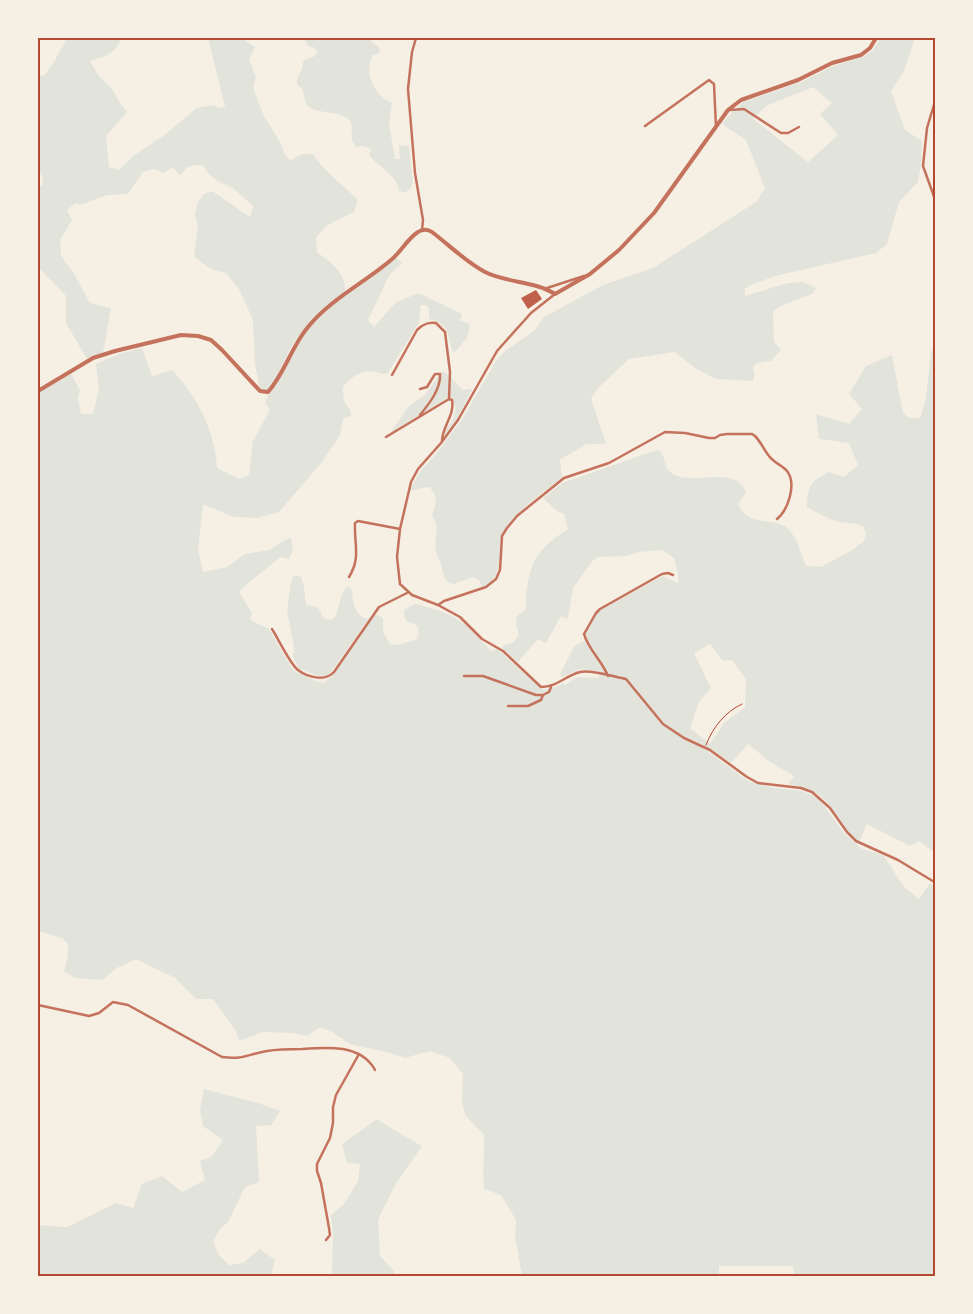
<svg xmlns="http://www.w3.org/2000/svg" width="973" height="1314" viewBox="0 0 973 1314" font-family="'PT Sans Narrow',sans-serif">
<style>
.green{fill:#e2e4dc;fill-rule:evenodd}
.building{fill:#bf614a}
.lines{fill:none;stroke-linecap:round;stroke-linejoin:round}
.path{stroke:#b5482f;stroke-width:1}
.minor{stroke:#c5725c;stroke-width:2.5}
.tertiary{stroke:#c5725c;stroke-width:4}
.neatline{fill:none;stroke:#b5482f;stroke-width:2}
</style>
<rect width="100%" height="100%" fill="#f6efe4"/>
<path class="green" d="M 67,38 L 121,38 C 116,55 105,56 90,61 L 98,75 L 113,90 L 119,102 L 127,112 L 106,136 L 109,167 L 119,170 L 133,156 L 163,136 L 197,108 L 215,105 L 219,108 L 225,107 L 208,38 L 241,38 L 255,47 L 249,59 L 256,77 L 253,88 L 257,98 L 263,114 L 281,144 L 285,155 L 290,160 L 303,154 L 313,154 C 325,173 343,184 358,200 L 354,212 L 327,225 L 316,238 L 317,252 C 330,262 347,273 345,292 C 323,308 302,327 289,351 C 282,365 277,379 267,391 L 260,390 L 255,363 L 253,320 L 239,289 L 226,273 C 212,271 204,265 194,256 L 198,226 L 195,214 L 198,202 L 204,194 L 212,191 L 250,217 L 253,206 L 233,188 L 217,181 L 209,174 L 203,165 C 191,165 186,165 181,176 L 172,167 L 164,173 L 154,169 L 143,172 L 128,194 L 107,195 L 80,205 L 76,203 L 67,210 L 72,220 L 60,240 L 61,256 L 73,272 L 90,303 L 111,308 L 103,353 L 87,359 L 66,323 L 66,296 L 38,267 L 38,187 L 42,186 L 43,178 L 38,168 L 38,75 L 44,76 L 55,60 Z
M 304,38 L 369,38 L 374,44 L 378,46 L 380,50 L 378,54 L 373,55 C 363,73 374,95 392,103 L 389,124 L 395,159 L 400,159 L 399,145 L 409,146 L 413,183 L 410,189 L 404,193 L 399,191 C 396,173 379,168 369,155 L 371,149 L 363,146 L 356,147 C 355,144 353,143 352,140 C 350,134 354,127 350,121 C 342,110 321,115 309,107 C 304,103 305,94 302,89 C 299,85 299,88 297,83 C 296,77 304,69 303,61 L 315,56 L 318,52 L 313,47 L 308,46 Z
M 881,38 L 915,38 L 904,71 L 891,91 L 905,130 L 922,141 L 921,164 L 918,182 L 899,202 L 887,244 L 876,253 L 775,276 L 751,285 L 745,289 L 745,296 L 788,283 L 803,282 L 816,288 L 812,294 L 778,307 L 773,312 L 774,342 L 781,350 L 771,361 L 757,363 L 753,367 L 755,375 L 753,381 L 716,379 L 695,368 L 675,352 L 629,359 L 599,387 L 591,399 L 606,444 L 586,444 L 560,460 L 562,479 C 549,487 514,514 506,527 C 493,546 509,577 482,587 L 479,580 L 473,577 L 454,584 L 447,582 L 444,577 L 441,564 L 436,552 L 435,546 L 437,527 L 432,515 C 436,504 439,496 429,487 C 422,487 417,490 409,491 L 421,470 L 432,459 L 461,421 L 496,361 L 505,351 L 534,331 L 544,317 L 603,285 L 653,268 L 756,202 L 765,188 L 746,140 L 722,124 L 732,112 L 743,102 L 799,83 L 833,66 L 863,57 L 873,50 ZM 813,87 L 832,103 L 820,114 L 838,135 L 808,162 L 753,119 L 766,106 Z
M 396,257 L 402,263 L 390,274 L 368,320 L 374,327 L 395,303 L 418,293 L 462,314 L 460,321 L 470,324 L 467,338 L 454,353 C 446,338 452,323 429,319 L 429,308 L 426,305 L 421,305 L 419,323 L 387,374 C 382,374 380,373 375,372 C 362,369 351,377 343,387 C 343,396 343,403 350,409 L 351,416 L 343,419 L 340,435 L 322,462 L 279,512 L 257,518 L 234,517 L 203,504 L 198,549 L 203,572 L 227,567 L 245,554 L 269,550 L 285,540 L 291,538 L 293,550 L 289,559 L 280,557 C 266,570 251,579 239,592 L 252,613 L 250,620 L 269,629 L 293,670 L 317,682 L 324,683 L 334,674 L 374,616 L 377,615 L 383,618 L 383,632 L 390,644 L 396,645 L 416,640 L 419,634 L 418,627 L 413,623 L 407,622 L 404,616 L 404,610 L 415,604 C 433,608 453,614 467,626 C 476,634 482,643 492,651 L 497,649 L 543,690 L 556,687 L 563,683 L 565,685 L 577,677 L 598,678 L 601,672 L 580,669 L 562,677 L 560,674 L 574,647 L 583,641 L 587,642 L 585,634 L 596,614 L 602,609 L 663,576 L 678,583 L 678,573 L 674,558 L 662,550 L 639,552 L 625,556 L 599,557 L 593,560 L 573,588 L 568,619 L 561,616 L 546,643 L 538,639 L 518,662 L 501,647 L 514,642 L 519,635 C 516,623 512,616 526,610 C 527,604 525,600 526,594 C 531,558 538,549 568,529 L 564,514 L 557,511 L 543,498 L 562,483 L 651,452 L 659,450 L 663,456 L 667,469 C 671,473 675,476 681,477 C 702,482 736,467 746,492 L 738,504 C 740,507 742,512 745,514 C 756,524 774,519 786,527 C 797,535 801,555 806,566 L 821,567 L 852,550 L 864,541 L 866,533 L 863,526 C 855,522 846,524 836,521 C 826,518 816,512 807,507 C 808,485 809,483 828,472 L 844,477 L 858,465 L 849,443 L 819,439 L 816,414 L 849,424 L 862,409 L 849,394 L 866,366 L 892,355 L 903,413 L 909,418 L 920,418 L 925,403 L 931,354 L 935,342 L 935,853 L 919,841 L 910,846 L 867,824 L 859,842 C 852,837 847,829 841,821 C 824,796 818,790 788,784 L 794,776 L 770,762 L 748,744 L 731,763 L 711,749 L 691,739 L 748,781 L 774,788 L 803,791 L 819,799 L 844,833 L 862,849 L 883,855 L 904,887 L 919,899 L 930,883 L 935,887 L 935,1276 L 795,1276 L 793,1266 L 719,1266 L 719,1276 L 522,1276 L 515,1235 L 516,1220 L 501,1195 L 484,1189 C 482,1171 485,1153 484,1135 L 465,1115 L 462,1100 L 463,1074 L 450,1058 L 430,1051 L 405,1058 L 390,1053 L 350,1044 L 332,1032 L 320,1027 L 308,1036 L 292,1033 L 263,1032 L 239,1041 L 236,1031 L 213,999 L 196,999 L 175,978 L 136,959 L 117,968 L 102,980 L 76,978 L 64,972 L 68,956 L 68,944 L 62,938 L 38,931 L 38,393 L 71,374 L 80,390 L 78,398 L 81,414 L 93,414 L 99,388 L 96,364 L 122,353 L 142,348 L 152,376 L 172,370 C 197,396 215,431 217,468 L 239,479 L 249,475 L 253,441 L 270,410 L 265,403 L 269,393 L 277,384 L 293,351 L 309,328 L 330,307 L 370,279 ZM 710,644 L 723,661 L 732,660 L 746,679 L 745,707 L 724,723 L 710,744 L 690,728 L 699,702 L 711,688 L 694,653 Z
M 442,371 C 452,375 455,384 463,390 L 472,389 L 457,419 L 446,434 L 445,435 L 445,431 L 453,420 L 456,408 L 453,400 L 447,398 L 390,433 L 408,407 L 425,395 Z
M 294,575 L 301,577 L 304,587 L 306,605 L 318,607 L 324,619 L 331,620 L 336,616 L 341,597 L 347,586 L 352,590 C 353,602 354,613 366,619 L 370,617 L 328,676 L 316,675 L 298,668 L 293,657 L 294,647 L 287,611 L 291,582 Z
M 204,1089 L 258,1103 L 280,1111 L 271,1125 L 256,1126 L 259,1182 L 245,1187 L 228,1222 L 221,1228 L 213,1241 L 218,1254 L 229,1265 L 243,1263 L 260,1249 L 275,1260 L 271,1276 L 38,1276 L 38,1225 L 67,1227 L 116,1203 L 133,1208 L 142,1184 L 162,1176 L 182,1192 L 205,1180 L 200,1161 L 212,1156 L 223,1140 L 203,1126 L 200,1110 Z
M 377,1119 L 404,1136 L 422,1146 L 395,1185 L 378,1220 L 380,1256 L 394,1271 L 395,1276 L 332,1276 L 333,1233 L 331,1215 L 344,1204 L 358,1181 L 360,1164 L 347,1163 L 342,1144 Z"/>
<path class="building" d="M 536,290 L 542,299 L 528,309 L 521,298 Z"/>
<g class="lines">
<path class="path" d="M 706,745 C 713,727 725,712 742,704"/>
<path class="minor" d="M 416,38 L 412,52 L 408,89 L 415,173 L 423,220 L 422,230
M 936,98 L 927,128 L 923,166 L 936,202
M 730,110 L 744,109 L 781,133 L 788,133 L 799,127
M 645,126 L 709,80 L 714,84 L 716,127
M 547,288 L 584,276
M 555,294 L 531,313 L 497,351 L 458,420 L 441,443 L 418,469 L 411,482 L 400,529 L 397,557 L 400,584 L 412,595 L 438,605 L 460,617 L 482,639 L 503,651 L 541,687 C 557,687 565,676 580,672 C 590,669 615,677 626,679 L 663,724 L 684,738 L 710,750 L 747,777 L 758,783 L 801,788 L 812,792 L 830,808 L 847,832 L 856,841 L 898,860 L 936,883
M 392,375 L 417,330 C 423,324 428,322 436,323 L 445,332 L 450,372 L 449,399
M 420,415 C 429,404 441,389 440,374 L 435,374 L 427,387 L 420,389
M 386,437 L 449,399 L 452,400 C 455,415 442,427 442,441
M 349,577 C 361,558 354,544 355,523 L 358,521 L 400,529
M 438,605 L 444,601 L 486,587 L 496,579 L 500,570 L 502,536 L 507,528 L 517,516 L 564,478 L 609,463 L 665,432 L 685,433 L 709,438 L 715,438 L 720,435 L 727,434 L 752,434 L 755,436 C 761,442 764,450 769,456 C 774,463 782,465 787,471 C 797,484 788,510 777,519
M 272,629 C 278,638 290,664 298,670 C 307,677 325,682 334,672 L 379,607 L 409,592
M 464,676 L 483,676 L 536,695 L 543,695 L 549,692 L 551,687
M 608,676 C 602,661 588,649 584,634 L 596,613 L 600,609 L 662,574 L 668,573 L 673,575
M 508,706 L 528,706 L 541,700 L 543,695
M 38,1005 L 89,1016 L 99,1013 L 113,1002 L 128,1005 L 222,1057 C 244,1060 248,1054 267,1051 C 279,1049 291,1049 302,1049 C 327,1047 361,1044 375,1070
M 326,1240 L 330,1235 L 329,1228 L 321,1183 L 317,1171 L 317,1164 L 330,1138 L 333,1123 L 333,1107 L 336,1095 L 359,1054"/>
<path class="tertiary" d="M 38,391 L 93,358 L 115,351 L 181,335 L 198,336 L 211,340 L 222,350 L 260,391 L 268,392 C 285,373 291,347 308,327 C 331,299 364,283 391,260 C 401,252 407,239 418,232 C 422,229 428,229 432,232 C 449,245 466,262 485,272 C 507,283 535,281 555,294 L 590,274 L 619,250 L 654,213 L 728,110 L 741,100 L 798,80 L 832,63 L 861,55 L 870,48 L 876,38"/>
</g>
<rect width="973" height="1314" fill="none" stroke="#f6efe4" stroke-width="78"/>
<rect x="39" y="39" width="895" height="1236" class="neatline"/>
</svg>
